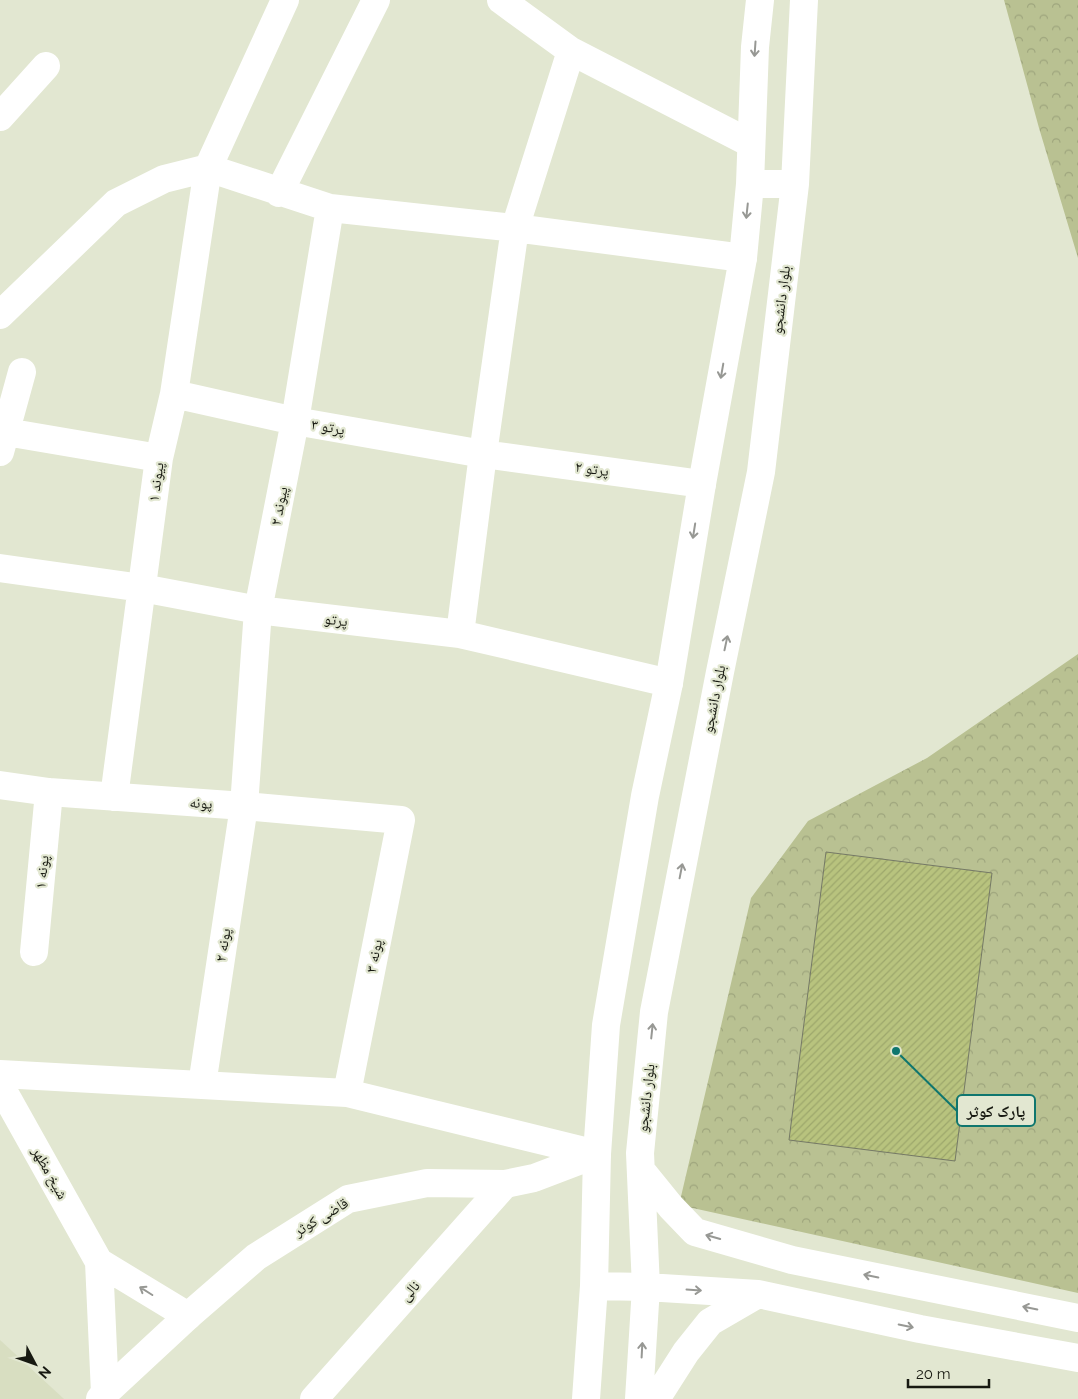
<svg xmlns="http://www.w3.org/2000/svg" width="1078" height="1399" viewBox="0 0 1078 1399" font-family="Raleway,'Noto Naskh Arabic',sans-serif">
<style>
.built{fill:#d8dec1}
.park{fill:url(#park-crowns)}
.building{fill:url(#building-hatch);stroke:#757966}
.lines{fill:none;stroke-linecap:round;stroke-linejoin:round}
.minor{stroke:#fff;stroke-width:28}
.major{stroke:#fff;stroke-width:28}
.oneway{stroke:#979894}
.labels{text-anchor:middle;dominant-baseline:central;stroke-width:4.5;stroke-linejoin:round;paint-order:stroke}
.street-label{font-size:15px;fill:#171911;stroke:#e2e7d1}
.leader{fill:none;stroke:#0f766e;stroke-width:2}
.callout-dot{fill:#0f766e;stroke:#e2e7d1;stroke-width:2}
.callout{fill:#e2e7d1;stroke:#0f766e;stroke-width:2}
.callout-label{font-size:16px;text-anchor:middle;font-weight:bold;fill:#171911}
</style>
<defs>
<pattern id="park-crowns" width="20" height="18" patternUnits="userSpaceOnUse" patternTransform="scale(1.25)"><rect width="20" height="18" fill="#b9c192"/><path d="M2 6a3 3 0 1 1 6 0M12 15a3 3 0 1 1 6 0" fill="none" stroke="#9ea57d"/></pattern>
<pattern id="building-hatch" width="6" height="6" patternUnits="userSpaceOnUse" patternTransform="scale(1.25)"><rect width="6" height="6" fill="#b8c37e"/><path d="M-1 1l2-2M0 6l6-6M5 7l2-2" fill="none" stroke="#9da76c"/></pattern>
</defs>
<rect width="100%" height="100%" fill="#e2e7d1"/>
<path class="built" d="M 0,1340 L 64,1399 L 0,1399 Z"/>
<path class="park" d="M 1004,0 L 1078,0 L 1078,258 L 1039,128 Z
M 1078,654 L 1078,1293 L 679,1205 L 751,898 L 808,821 L 927,758 Z"/>
<path class="building" d="M 826,852 L 992,873 L 955,1161 L 789,1140 Z"/>
<g class="lines">
<path class="minor" d="M 501,0 L 571,51 L 750,143
M 0,117 L 46,66
M 279,193 L 376,0
M 0,315 L 116,203 L 164,179 L 208,168 L 285,0
M 174,394 L 295,421 L 483,454 L 702,484
M 6,432 L 159,458
M 0,452 L 22,372
M 0,568 L 142,588 L 258,610 L 460,634 L 669,683
M 460,634 L 483,454 L 515,228 L 571,51
M 0,785 L 49,792 L 244,806 L 401,820 L 347,1093
M 114,797 L 159,458 L 174,394 L 208,168 L 330,208 L 515,228 L 743,258
M 34,952 L 49,792
M 0,1074 L 347,1093 L 597,1154
M 0,1085 L 99,1262
M 202,1085 L 244,806 L 258,610 L 295,421 L 330,208
M 105,1393 L 99,1262 L 188,1316
M 314,1399 L 505,1184"/>
<path class="major" d="M 750,184 L 795,184
M 641,1170 L 671,1207 L 695,1232 L 792,1260 L 1078,1318
M 594,1286 L 646,1287 L 758,1294 L 920,1329 L 1078,1358
M 100,1399 L 105,1393 L 188,1316 L 256,1257 L 348,1199 L 427,1183 L 505,1184 L 534,1178 L 597,1154
M 586,1399 L 594,1286 L 597,1154 L 606,1025 L 645,796 L 669,683 L 702,484 L 743,258 L 750,184 L 755,47 L 760,0
M 639,1399 L 646,1287 L 640,1153 L 654,1012 L 720,672 L 761,472 L 795,184 L 804,0
M 656,1399 L 686,1352 L 710,1322 L 758,1294"/>
</g>
<defs><path id="oneway-shaft" d="M-6 0H5M1.5-3L5.5 0L1.5 3" fill="none" stroke-width="1.6" stroke-linecap="round" stroke-linejoin="round" transform="scale(1.25)"/></defs>
<g class="oneway">
<use href="#oneway-shaft" transform="translate(755 49) rotate(94)"/>
<use href="#oneway-shaft" transform="translate(747 211) rotate(96)"/>
<use href="#oneway-shaft" transform="translate(722 371) rotate(100)"/>
<use href="#oneway-shaft" transform="translate(694 531) rotate(99)"/>
<use href="#oneway-shaft" transform="translate(726 643) rotate(-78)"/>
<use href="#oneway-shaft" transform="translate(681 871) rotate(-79)"/>
<use href="#oneway-shaft" transform="translate(652 1031) rotate(-84)"/>
<use href="#oneway-shaft" transform="translate(713 1237) rotate(-164)"/>
<use href="#oneway-shaft" transform="translate(871 1276) rotate(-168)"/>
<use href="#oneway-shaft" transform="translate(694 1290) rotate(4)"/>
<use href="#oneway-shaft" transform="translate(146 1291) rotate(-148)"/>
<use href="#oneway-shaft" transform="translate(1030 1308) rotate(-168)"/>
<use href="#oneway-shaft" transform="translate(906 1326) rotate(12)"/>
<use href="#oneway-shaft" transform="translate(642 1350) rotate(-87)"/>
</g>
<g class="labels">
<g class="street-label">
<text transform="translate(781 300) rotate(-83)">بلوار دانشجو</text>
<text transform="translate(328 427) rotate(10)">پرتو ۳</text>
<text transform="translate(592 469) rotate(8)">پرتو ۲</text>
<text transform="translate(156 482) rotate(-82)">پیوند ۱</text>
<text transform="translate(279 506) rotate(-79)">پیوند ۲</text>
<text transform="translate(336 620) rotate(7)">پرتو</text>
<text transform="translate(714 699) rotate(-79)">بلوار دانشجو</text>
<text transform="translate(201 803) rotate(4)">پونه</text>
<text transform="translate(42 872) rotate(-84)">پونه ۱</text>
<text transform="translate(223 945) rotate(-81)">پونه ۲</text>
<text transform="translate(374 956) rotate(-79)">پونه ۳</text>
<text transform="translate(646 1098) rotate(-84)">بلوار دانشجو</text>
<text transform="translate(50 1173) rotate(61)">شیخ مظهر</text>
<text transform="translate(321 1217) rotate(-31)">قاضی کوثر</text>
<text transform="translate(410 1291) rotate(-48)">نالی</text>
</g>
</g>
<path class="leader" d="M896 1051L957 1111"/>
<circle class="callout-dot" cx="896" cy="1051" r="5"/>
<rect class="callout" x="957" y="1095" width="78" height="31" rx="5"/>
<g class="callout-label">
<text x="996" y="1117">پارک کوثر</text>
</g>
<g transform="translate(35 1364) rotate(131)" stroke="#e2e7d1" stroke-width="4" paint-order="stroke">
<path d="M0-4L9 19L0 12L-9 19Z" fill="#171911"/>
<text y="-8" font-size="14" font-weight="bold" text-anchor="middle" fill="#171911">N</text>
</g>
<path d="M908 1379v8h81v-8" fill="none" stroke="#171911" stroke-width="2.5"/>
<text x="916" y="1379" font-size="15" fill="#171911" stroke="#e2e7d1" stroke-width="4" paint-order="stroke">20 m</text>
</svg>
